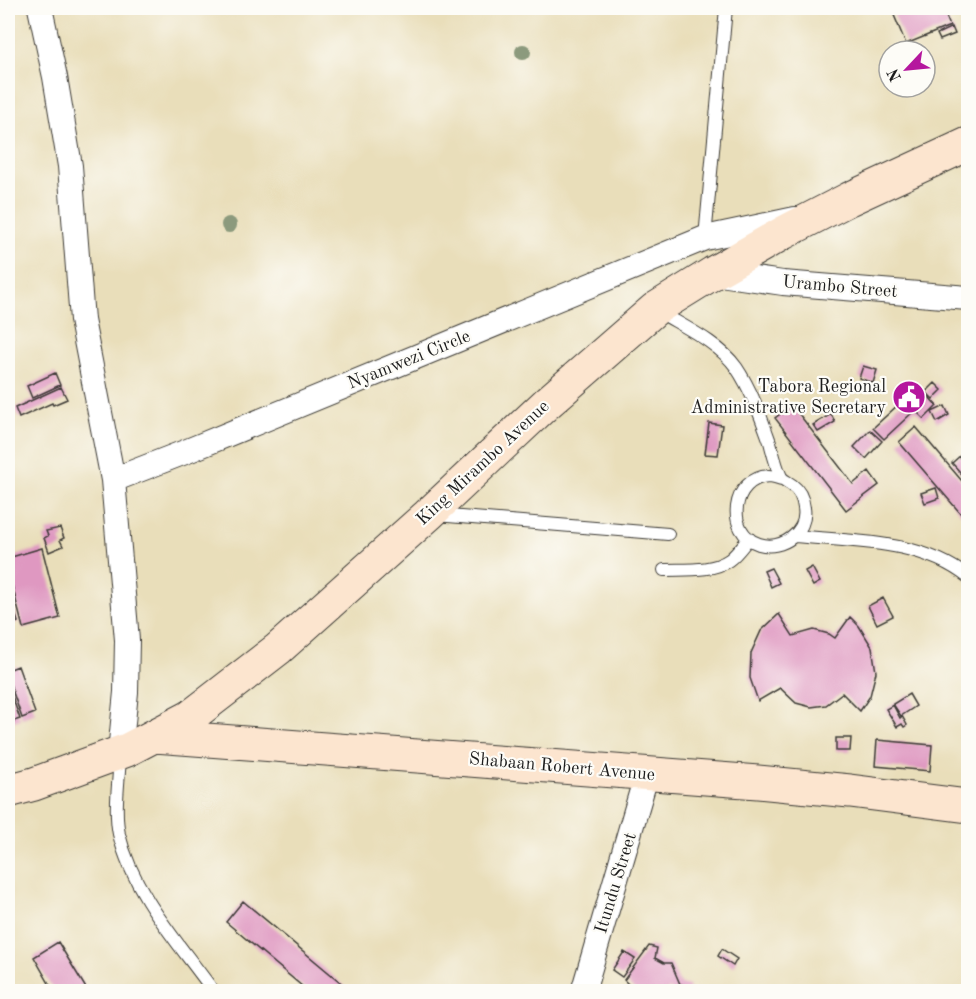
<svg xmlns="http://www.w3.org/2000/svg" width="976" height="999" viewBox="0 0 976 999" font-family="'Old Standard TT',serif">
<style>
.building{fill:#df98c1}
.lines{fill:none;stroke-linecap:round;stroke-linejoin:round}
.lane-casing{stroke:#3b3934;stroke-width:14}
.street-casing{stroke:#3b3934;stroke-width:26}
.secondary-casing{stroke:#3b3934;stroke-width:35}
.lane{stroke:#fff;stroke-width:12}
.street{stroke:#fff;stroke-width:24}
.secondary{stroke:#fce5cf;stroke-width:33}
.tree{fill:#8c9a7d}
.labels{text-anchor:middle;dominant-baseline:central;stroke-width:4.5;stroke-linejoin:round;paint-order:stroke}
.street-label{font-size:18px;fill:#1c1c1c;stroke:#fdfcf7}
.poi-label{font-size:18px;fill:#1c1c1c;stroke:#fdfcf7;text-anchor:end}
</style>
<rect width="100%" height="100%" fill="#fdfcf7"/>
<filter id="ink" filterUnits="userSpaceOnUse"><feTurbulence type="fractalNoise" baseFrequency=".0167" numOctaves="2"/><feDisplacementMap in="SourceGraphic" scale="12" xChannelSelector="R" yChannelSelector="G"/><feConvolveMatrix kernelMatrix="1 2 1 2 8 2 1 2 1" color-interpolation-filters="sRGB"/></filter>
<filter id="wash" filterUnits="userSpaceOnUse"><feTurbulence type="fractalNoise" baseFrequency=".008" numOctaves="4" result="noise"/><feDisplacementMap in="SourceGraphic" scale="24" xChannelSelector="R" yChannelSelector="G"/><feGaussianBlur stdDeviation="1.35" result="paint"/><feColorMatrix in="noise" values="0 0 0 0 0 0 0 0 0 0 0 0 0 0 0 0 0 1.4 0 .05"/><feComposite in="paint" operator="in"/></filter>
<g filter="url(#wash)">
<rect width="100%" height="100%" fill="#e9deba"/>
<g id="blocks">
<path class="building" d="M 891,8 L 923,8 L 927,16 L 943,9 L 950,26 L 906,44 Z
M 952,27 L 955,34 L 940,40 L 937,34 Z
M 863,366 L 877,370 L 873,383 L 859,378 Z
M 55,373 L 60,385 L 32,398 L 27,386 Z
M 935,383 L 942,390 L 933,399 L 926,392 Z
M 919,386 L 937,406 L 924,419 L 915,410 L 884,439 L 873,428 L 899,404 L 900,406 Z
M 61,387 L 67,399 L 53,405 L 52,403 L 19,418 L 15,408 Z
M 792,405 L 853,484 L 869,471 L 879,485 L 846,510 L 775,418 Z
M 945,406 L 949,415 L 937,422 L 932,412 Z
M 831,414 L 835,422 L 818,432 L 813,425 Z
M 709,423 L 722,425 L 718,455 L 705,454 Z
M 916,427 L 968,488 L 968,522 L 899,442 Z
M 870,430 L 882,441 L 866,459 L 854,447 Z
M 962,454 L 968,461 L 968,481 L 952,463 Z
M 936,488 L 939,498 L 925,503 L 921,493 Z
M 60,528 L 64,538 L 60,540 L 63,546 L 49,552 L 44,538 L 48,536 L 46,531 Z
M 42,548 L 60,618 L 23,628 L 8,569 L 8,558 Z
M 812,567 L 820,582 L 813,586 L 805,571 Z
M 771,568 L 779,583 L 771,587 L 764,571 Z
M 8,591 L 18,622 L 8,626 Z
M 883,598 L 893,616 L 877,624 L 868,606 Z
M 779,614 L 793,636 L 814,630 L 829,634 L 835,638 L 850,617 L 859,626 L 872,647 L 876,672 L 870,696 L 860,711 L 842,693 L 826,705 L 811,707 L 796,703 L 780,688 L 758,701 L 750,678 L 751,653 L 761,631 Z
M 18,666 L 35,713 L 22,718 L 8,678 L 8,670 Z
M 8,685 L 20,719 L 8,723 Z
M 909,694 L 916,706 L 901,716 L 893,704 Z
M 893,705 L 900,718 L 902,716 L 907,725 L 904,727 L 902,724 L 897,727 L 886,709 Z
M 836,738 L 851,738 L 850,751 L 836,751 Z
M 877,740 L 932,745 L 930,771 L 875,766 Z
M 243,901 L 352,992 L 309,992 L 226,922 Z
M 58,942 L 87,990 L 85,992 L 54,992 L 34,957 Z
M 649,946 L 657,948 L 655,958 L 664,963 L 671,963 L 680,984 L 690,986 L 687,992 L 674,992 L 669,989 L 666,992 L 636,992 L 624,980 Z
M 722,949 L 737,959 L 733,966 L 718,956 Z
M 624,952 L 635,959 L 622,977 L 612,970 Z"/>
</g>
</g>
<g filter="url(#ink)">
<use href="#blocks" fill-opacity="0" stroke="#3b3934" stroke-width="1.5"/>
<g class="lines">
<defs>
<path id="lane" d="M 705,238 L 726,8
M 658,311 C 684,327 718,342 736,367 C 751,389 761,417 770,442 C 773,453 776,466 781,477 C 784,481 788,482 792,485 C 799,490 803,499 804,508 C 808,532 782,551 759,544 C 725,533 731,478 769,476 C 773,476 778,478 782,479
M 436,515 L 668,534
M 795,536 C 853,542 920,539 968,577
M 664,570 C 684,569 712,572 729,560 C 737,554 743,545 749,538
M 120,756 C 119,781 114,810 119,834 C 133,894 179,943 214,992"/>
<path id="street" d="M 40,8 L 55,77 L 70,166 L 82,320 L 113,480 L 127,640 L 126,692 L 120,753
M 713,273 L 783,283 L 968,298
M 113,480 L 185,452 L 705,238 L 795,219
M 583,992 L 647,773"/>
<path id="secondary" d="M 155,736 L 758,782 L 850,791 L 968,806
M 8,791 L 34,784 L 127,750 L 190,717 L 278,649 L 428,515 L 546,404 L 655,309 L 713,273 L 783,233 L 849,199 L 968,144"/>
</defs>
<use href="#lane" class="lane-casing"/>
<use href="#street" class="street-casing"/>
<use href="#secondary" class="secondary-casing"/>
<use href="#lane" class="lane"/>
<use href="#street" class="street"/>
<use href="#secondary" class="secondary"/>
</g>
<g class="tree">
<circle cx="523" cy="52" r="8"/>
<circle cx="229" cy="225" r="8"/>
</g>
</g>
<defs>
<symbol id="civic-disc" viewBox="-11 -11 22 22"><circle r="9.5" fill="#b5179e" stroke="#fdfcf7"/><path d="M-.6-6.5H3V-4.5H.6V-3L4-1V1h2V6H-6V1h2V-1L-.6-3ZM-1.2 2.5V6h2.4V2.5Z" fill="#fff"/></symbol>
</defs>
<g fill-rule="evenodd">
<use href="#civic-disc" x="890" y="378" width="38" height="38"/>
</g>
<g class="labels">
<g class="street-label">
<text transform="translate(840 287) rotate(5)">Urambo Street</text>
<text transform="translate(409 360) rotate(-22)">Nyamwezi Circle</text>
<text transform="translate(483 463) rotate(-43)">King Mirambo Avenue</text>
<text transform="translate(562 767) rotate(5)">Shabaan Robert Avenue</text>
<text transform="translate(616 883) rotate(-73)">Itundu Street</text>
</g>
<g class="poi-label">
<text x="886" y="387">Tabora Regional<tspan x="886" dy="21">Administrative Secretary</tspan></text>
</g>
</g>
<rect width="976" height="999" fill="none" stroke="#fdfcf7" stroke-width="30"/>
<g transform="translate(907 69) rotate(244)"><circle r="28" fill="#fdfcf7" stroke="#a3a29f" stroke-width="1.5"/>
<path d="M0-4.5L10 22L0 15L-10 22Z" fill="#b5179e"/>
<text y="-9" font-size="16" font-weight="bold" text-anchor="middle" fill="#1c1c1c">N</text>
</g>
</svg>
